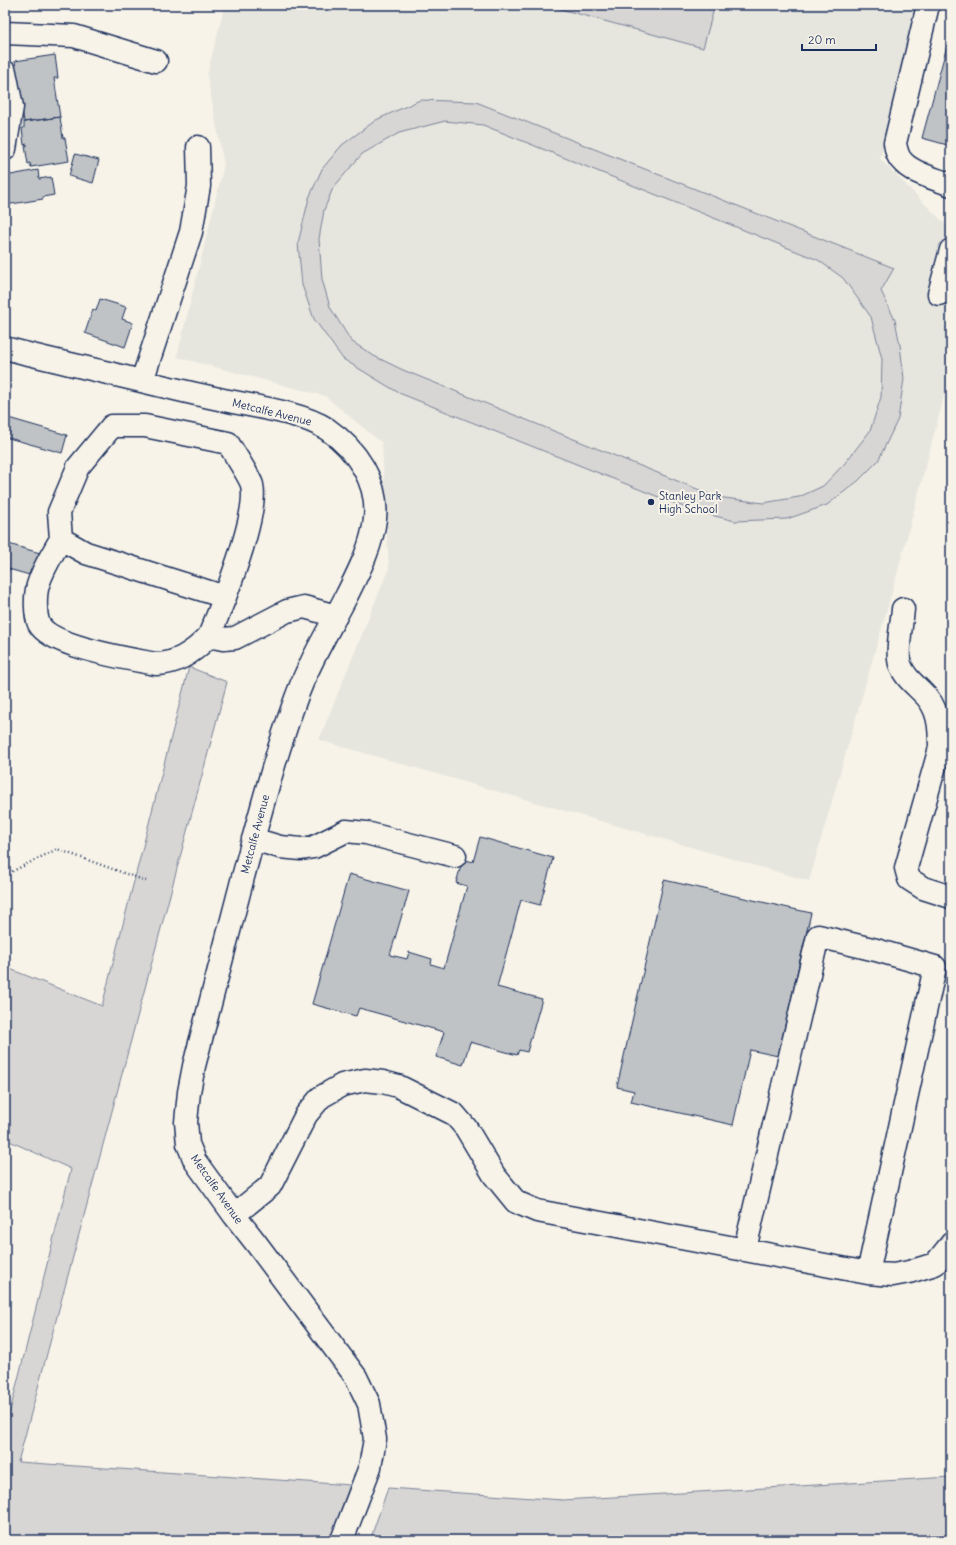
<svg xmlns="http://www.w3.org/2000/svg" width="956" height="1545" viewBox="0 0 956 1545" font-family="Delius,sans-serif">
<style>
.built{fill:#e6e5de}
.green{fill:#d7d6d4;stroke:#798299;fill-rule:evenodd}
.building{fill:#c0c3c5;stroke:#1b2f5e}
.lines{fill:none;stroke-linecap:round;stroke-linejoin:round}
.minor-casing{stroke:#1b2f5e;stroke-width:25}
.path{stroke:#1b2f5e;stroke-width:2.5;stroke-dasharray:1 3;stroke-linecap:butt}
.minor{stroke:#f7f3e8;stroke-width:22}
.poi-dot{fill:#1b2f5e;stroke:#f7f3e8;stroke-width:1.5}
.labels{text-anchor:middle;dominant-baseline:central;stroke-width:4;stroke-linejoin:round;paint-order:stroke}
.street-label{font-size:11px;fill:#1b2f5e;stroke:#f7f3e8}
.poi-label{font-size:11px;fill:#1b2f5e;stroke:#f7f3e8;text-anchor:start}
</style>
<rect width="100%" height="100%" fill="#f7f3e8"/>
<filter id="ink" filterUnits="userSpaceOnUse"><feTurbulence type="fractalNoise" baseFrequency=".025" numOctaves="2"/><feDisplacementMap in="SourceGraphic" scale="8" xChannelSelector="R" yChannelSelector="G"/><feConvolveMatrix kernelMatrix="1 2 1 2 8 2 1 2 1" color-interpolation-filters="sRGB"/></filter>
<g filter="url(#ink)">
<path class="built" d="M 225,5 L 918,5 L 880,159 L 951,230 L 951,370 L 896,578 L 809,881 L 319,740 L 389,568 L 382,443 L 325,396 L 177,357 L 224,165 L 207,75 Z"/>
<path class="green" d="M 546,5 L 715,5 L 703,48 Z
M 420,100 L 476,102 L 894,268 L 881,291 L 895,320 L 900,345 L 904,379 L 898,419 L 878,461 L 858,481 L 827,505 L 787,519 L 735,521 L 691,510 L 399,393 L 343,359 L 314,319 L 302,285 L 298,243 L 309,198 L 322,169 L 342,145 L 376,120 ZM 445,121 L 483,125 L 818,260 L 843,278 L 871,317 L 882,359 L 881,397 L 870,431 L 845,463 L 823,486 L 799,497 L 763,503 L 717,497 L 403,370 L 374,356 L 351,341 L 330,307 L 322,279 L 319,239 L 324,210 L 333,188 L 362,154 L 399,133 Z
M 189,667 L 227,682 L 18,1462 L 350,1485 L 330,1540 L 5,1540 L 5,1431 L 71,1169 L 5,1139 L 5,967 L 102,1006 Z
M 951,1477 L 951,1540 L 370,1540 L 388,1488 L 563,1500 Z"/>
<path class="building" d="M 951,31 L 951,146 L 922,138 Z
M 55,55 L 58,78 L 54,78 L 60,117 L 24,122 L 15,61 Z
M 60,117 L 63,138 L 65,138 L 69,161 L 31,167 L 30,163 L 28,164 L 25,146 L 27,146 L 27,144 L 24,145 L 22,128 L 24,128 L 24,122 Z
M 75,154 L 99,160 L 93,183 L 69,176 Z
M 38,170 L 39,179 L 51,177 L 54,195 L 43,197 L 43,199 L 5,205 L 5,176 Z
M 100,299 L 126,307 L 122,319 L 133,323 L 125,347 L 85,333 L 93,309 L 96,311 Z
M 5,417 L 67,435 L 62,453 L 5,437 Z
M 5,543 L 40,553 L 33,576 L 5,568 Z
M 480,837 L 553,858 L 540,905 L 521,900 L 497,987 L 542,999 L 527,1052 L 519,1050 L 517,1055 L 470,1042 L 463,1065 L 436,1057 L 444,1032 L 359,1008 L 356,1016 L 312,1004 L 349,874 L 409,891 L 390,955 L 407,959 L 409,952 L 432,959 L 431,964 L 444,968 L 467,886 L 456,883 L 463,859 L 473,862 Z
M 664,880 L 811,913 L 778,1056 L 750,1050 L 733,1125 L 631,1102 L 634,1091 L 617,1087 Z"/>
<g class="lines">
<defs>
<path id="minor" d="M 928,5 L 895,143 C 896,149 897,156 902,161 C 911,173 937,179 951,185
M 5,33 L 74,36 L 156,61
M 5,72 L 12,107 L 5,149
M 939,294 L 951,250
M 5,348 C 38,357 71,364 104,372 C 142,381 181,391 219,399 C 250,406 301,412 327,429 C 356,449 379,482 375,519 C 372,546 359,571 347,595 C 329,630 308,664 295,701 C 274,759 259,818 243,877 C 227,940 210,1003 194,1066 L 189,1092 L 186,1122 L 188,1144 L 195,1161 L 234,1215 L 256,1243 L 356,1377 L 369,1404 L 375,1439 L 370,1467 L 342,1540
M 142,381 L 191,232 L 199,186 L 198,147
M 61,539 C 53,553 43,568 38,585 C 35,595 35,615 39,624 C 51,647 131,659 156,664 C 177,664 195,651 209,636 L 223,639 L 235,638 L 287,611 L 304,607 L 336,616
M 903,609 C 902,622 896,652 900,664 C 904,676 913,683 922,692 C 939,707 940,727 940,748 L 906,868 L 909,879 L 923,888 L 951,897
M 209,636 C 222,606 259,515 252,485 C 250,477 233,452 228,443 L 145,426 L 112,426 L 78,467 L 59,512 L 61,539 L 86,553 L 225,597
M 253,839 L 280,847 L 301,849 L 314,847 L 346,831 L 366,833 L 455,856
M 234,1215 L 270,1186 L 306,1115 L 321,1097 L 342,1085 L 365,1080 L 383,1082 L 398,1086 L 454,1114 L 466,1128 L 494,1175 L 516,1202 L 537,1211 L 868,1273 L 893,1275 L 909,1272 L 935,1264 L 951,1244
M 745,1249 L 818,936 L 876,950 L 935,967 L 868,1273"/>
</defs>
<use href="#minor" class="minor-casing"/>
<path class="path" d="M 5,875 L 57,849 L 146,881"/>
<use href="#minor" class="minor"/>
</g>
</g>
<circle class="poi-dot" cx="651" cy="502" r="4"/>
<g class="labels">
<g class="street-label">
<text transform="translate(272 412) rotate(14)">Metcalfe Avenue</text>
<text transform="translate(255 834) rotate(-75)">Metcalfe Avenue</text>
<text transform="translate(217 1189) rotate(55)">Metcalfe Avenue</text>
</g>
<g class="poi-label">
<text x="659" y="496">Stanley Park<tspan x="659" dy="13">High School</tspan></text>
</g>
</g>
<rect width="956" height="1545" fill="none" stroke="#f7f3e8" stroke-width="20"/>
<rect x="10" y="10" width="936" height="1525" fill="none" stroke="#1b2f5e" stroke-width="1.5" filter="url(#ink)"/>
<path d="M802 44v6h74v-6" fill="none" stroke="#1b2f5e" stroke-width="2"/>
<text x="808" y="44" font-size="12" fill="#1b2f5e" stroke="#f7f3e8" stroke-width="3" paint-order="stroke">20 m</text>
</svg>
